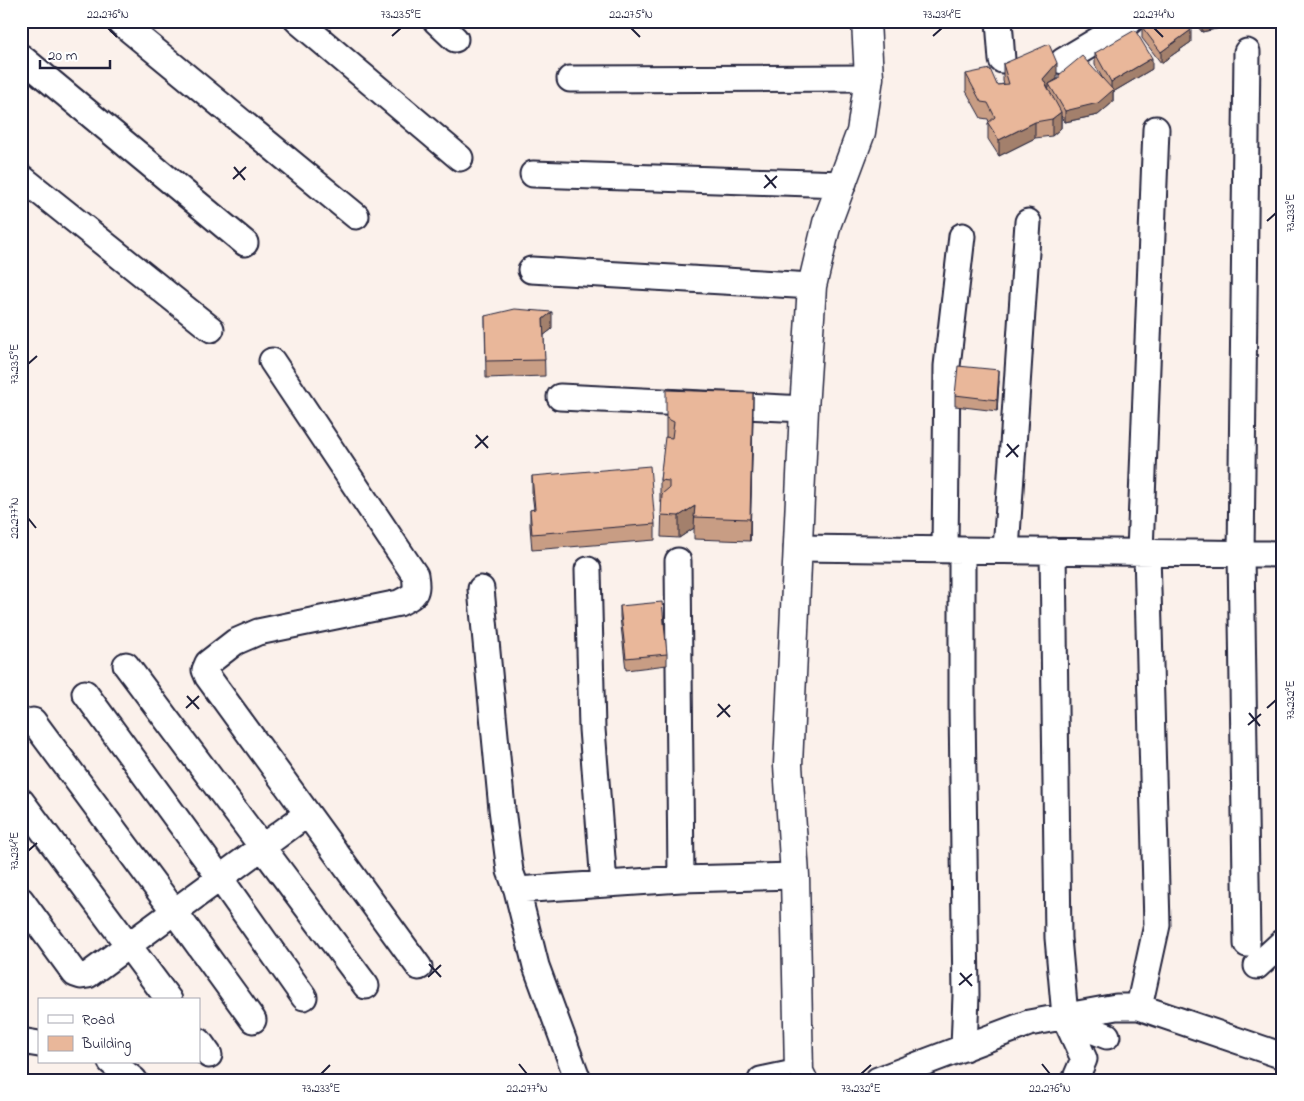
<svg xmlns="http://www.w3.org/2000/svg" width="1304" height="1101" viewBox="0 0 1304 1101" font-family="'Indie Flower',sans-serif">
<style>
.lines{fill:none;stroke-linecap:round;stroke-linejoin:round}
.minor-casing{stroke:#22223b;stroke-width:29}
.tertiary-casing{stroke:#22223b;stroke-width:31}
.minor{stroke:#fff;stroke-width:25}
.tertiary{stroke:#fff;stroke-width:28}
.wall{fill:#c89d84;stroke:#22223b}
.shaded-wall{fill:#a3806c;stroke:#22223b}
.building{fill:#e9b79a;stroke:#22223b}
.ticks{fill:none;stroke:#22223b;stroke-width:2}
.neatline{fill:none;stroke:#22223b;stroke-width:2}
.ticks-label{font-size:12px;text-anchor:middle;fill:#22223b}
</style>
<rect width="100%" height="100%" fill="#fbf1eb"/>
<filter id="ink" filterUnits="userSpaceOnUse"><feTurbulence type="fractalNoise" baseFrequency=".02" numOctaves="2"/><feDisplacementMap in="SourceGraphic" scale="10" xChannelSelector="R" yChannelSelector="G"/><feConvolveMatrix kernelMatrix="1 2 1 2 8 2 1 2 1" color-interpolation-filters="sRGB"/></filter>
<g filter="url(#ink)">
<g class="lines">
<defs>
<path id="minor" d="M 119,21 L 356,216
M 298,21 L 460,158
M 436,21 L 455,39
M 999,21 L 1002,60
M 1247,52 L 1241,554 L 1247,944
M 21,57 L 245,243
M 1063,61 L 1130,21
M 570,79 L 869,78
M 533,174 L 843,184
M 21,177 L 211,329
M 531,270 L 812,286
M 272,361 L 415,575 C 418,594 415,595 399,603 L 258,632 L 235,642 L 208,663 L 205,670 L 208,677 L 419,967
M 560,397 L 804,409
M 797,548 L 1283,554
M 945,549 L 947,366 L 962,236
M 962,550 L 962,708 L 966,995 L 964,1048
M 1006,550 L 1028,222
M 1053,551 L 1058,938 L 1065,1016
M 1140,552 L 1156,129
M 678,561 L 681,879
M 588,570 L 592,729 L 604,884
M 481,589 L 502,809 L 510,871 L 517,890 L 681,879 L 795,876
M 126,665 L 366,986
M 85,693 L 220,878 L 304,997
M 33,721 L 174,911 L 253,1020
M 21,801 L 169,1000
M 517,890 L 536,966 L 578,1080
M 21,900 L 75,974 L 81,976 L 88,975 L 307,814
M 1257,966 L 1283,942
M 1139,1007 L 1157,925 L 1147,552
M 21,1041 L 39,1044
M 199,1041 L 209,1055
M 111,1062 L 134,1080
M 761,1080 L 799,1072
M 878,1080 L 1029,1023 L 1116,1007 L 1139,1007 L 1283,1056
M 1075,1080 L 1084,1059 L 1066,1020 L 1107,1036"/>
<path id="tertiary" d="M 803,1080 L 799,1072 L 795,876 L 788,765 L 804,409 L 812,286 L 827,223 L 861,132 L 869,78 L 866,21"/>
</defs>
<use href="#minor" class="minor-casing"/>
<use href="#tertiary" class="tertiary-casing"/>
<use href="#minor" class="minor"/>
<use href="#tertiary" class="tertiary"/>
</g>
<path class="wall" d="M 1193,21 L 1235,21 L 1229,26 L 1202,32 Z
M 1142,27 L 1191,42 L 1161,63 L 1142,38 Z
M 1095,53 L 1152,69 L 1113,92 L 1113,102 L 1098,115 L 1065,122 L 1061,116 L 1061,128 L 1052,136 L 1035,138 L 999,156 L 988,139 L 988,123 L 989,122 L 988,119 L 981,118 L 966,91 L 966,74 L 997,85 L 1004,84 L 1003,81 L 1003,64 L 1057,79 L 1104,81 L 1095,65 Z
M 485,316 L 552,329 L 544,335 L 545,376 L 486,378 Z
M 999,381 L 997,411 L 955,406 L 955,395 Z
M 753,415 L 750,541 L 694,539 L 694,528 L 679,538 L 661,537 L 662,502 L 660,502 L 660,480 L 666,437 L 666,418 Z
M 532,476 L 655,524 L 655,540 L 532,550 L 530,526 L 530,510 L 534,509 L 532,493 Z
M 620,606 L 667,654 L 667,665 L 626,670 L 620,617 Z"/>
<path class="shaded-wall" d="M 1202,21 L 1235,21 L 1229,26 L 1202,32 Z
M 1191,30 L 1191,42 L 1161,63 L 1161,52 Z
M 1152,58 L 1152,69 L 1113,92 L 1113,102 L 1098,115 L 1065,122 L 1065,111 L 1111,92 L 1111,82 Z
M 1057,63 L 1057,79 L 1049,84 L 1049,88 L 1043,95 L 1043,79 Z
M 1061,112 L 1061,128 L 1052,136 L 1052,119 Z
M 1035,122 L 1035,138 L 999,156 L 999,140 Z
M 552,312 L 552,329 L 543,336 L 543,319 Z
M 999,370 L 999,381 L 997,411 L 997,400 Z
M 753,393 L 753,415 L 750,541 L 750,519 Z
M 695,506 L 694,528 L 679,538 L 679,516 Z"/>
<path class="building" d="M 1150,21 L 1184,21 L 1191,30 L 1161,52 L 1142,27 Z
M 1135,30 L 1152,58 L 1111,82 L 1095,53 Z
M 1049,44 L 1057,63 L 1043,79 L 1061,112 L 1052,119 L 1035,122 L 999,140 L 988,123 L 995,117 L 988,103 L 981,102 L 966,74 L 990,69 L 997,85 L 1009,84 L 1003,64 Z
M 1082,56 L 1113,90 L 1098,103 L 1065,111 L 1049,84 L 1059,79 L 1059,75 Z
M 515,309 L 552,312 L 543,319 L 545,360 L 486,361 L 485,316 Z
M 958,366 L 999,370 L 997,400 L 955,395 Z
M 666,390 L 753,393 L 750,519 L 694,517 L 695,506 L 679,516 L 661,515 L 662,494 L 669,488 L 669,481 L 660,480 L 665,437 L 672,438 L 674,422 L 666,418 Z
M 650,466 L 655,524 L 532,534 L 530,510 L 535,509 L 532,476 Z
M 662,602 L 667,654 L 626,658 L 620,606 Z
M 792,1077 L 793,1080 L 781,1080 Z"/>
</g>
<path class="ticks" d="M 108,28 L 117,37M 631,28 L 640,37M 1154,28 L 1163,37M 392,36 L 401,28M 933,36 L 942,28M 234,167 L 245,180M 765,175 L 776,188M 233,179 L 246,167M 764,188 L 777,176M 1267,221 L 1276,213M 28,364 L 37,356M 476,435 L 488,448M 1007,444 L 1018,457M 475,448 L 488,436M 1006,457 L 1019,445M 28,518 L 36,528M 187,696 L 199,709M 718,704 L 730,717M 186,708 L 199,696M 1267,708 L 1276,700M 1249,713 L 1260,726M 717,717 L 730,705M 1248,725 L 1261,714M 28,851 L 37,843M 429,964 L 441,977M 960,973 L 972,986M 428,977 L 441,965M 959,985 L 972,974M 519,1064 L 527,1074M 1042,1064 L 1050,1074M 321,1074 L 330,1065M 861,1074 L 871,1065"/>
<rect width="1304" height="1101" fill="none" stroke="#fff" stroke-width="55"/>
<rect x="38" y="998" width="162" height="65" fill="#ffffff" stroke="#a7a7b1"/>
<rect x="48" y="1015" width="25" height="8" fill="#ffffff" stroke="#a7a7b1"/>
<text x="82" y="1024" font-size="15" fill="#22223b">Road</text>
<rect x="48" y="1036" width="25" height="15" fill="#e9b79a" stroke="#a7a7b1"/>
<text x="82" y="1048" font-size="15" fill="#22223b">Building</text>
<path d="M40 60v8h70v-8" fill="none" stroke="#22223b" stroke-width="2.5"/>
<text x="48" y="60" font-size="15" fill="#22223b" stroke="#ffffff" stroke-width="4" paint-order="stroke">20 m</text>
<rect x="28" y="28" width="1248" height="1046" class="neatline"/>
<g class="ticks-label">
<text x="108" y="18">22.276°N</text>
<text x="401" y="18">73.235°E</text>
<text x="631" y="18">22.275°N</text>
<text x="942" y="18">73.234°E</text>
<text x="1154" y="18">22.274°N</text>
<text transform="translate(1290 213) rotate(-90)" y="4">73.233°E</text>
<text transform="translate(14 364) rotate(-90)" y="4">73.235°E</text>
<text transform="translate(14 518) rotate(-90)" y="4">22.277°N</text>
<text transform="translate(1290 700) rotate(-90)" y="4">73.232°E</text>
<text transform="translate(14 851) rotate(-90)" y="4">73.234°E</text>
<text x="321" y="1092">73.233°E</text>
<text x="527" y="1092">22.277°N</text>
<text x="861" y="1092">73.232°E</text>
<text x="1050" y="1092">22.276°N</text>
</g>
</svg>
